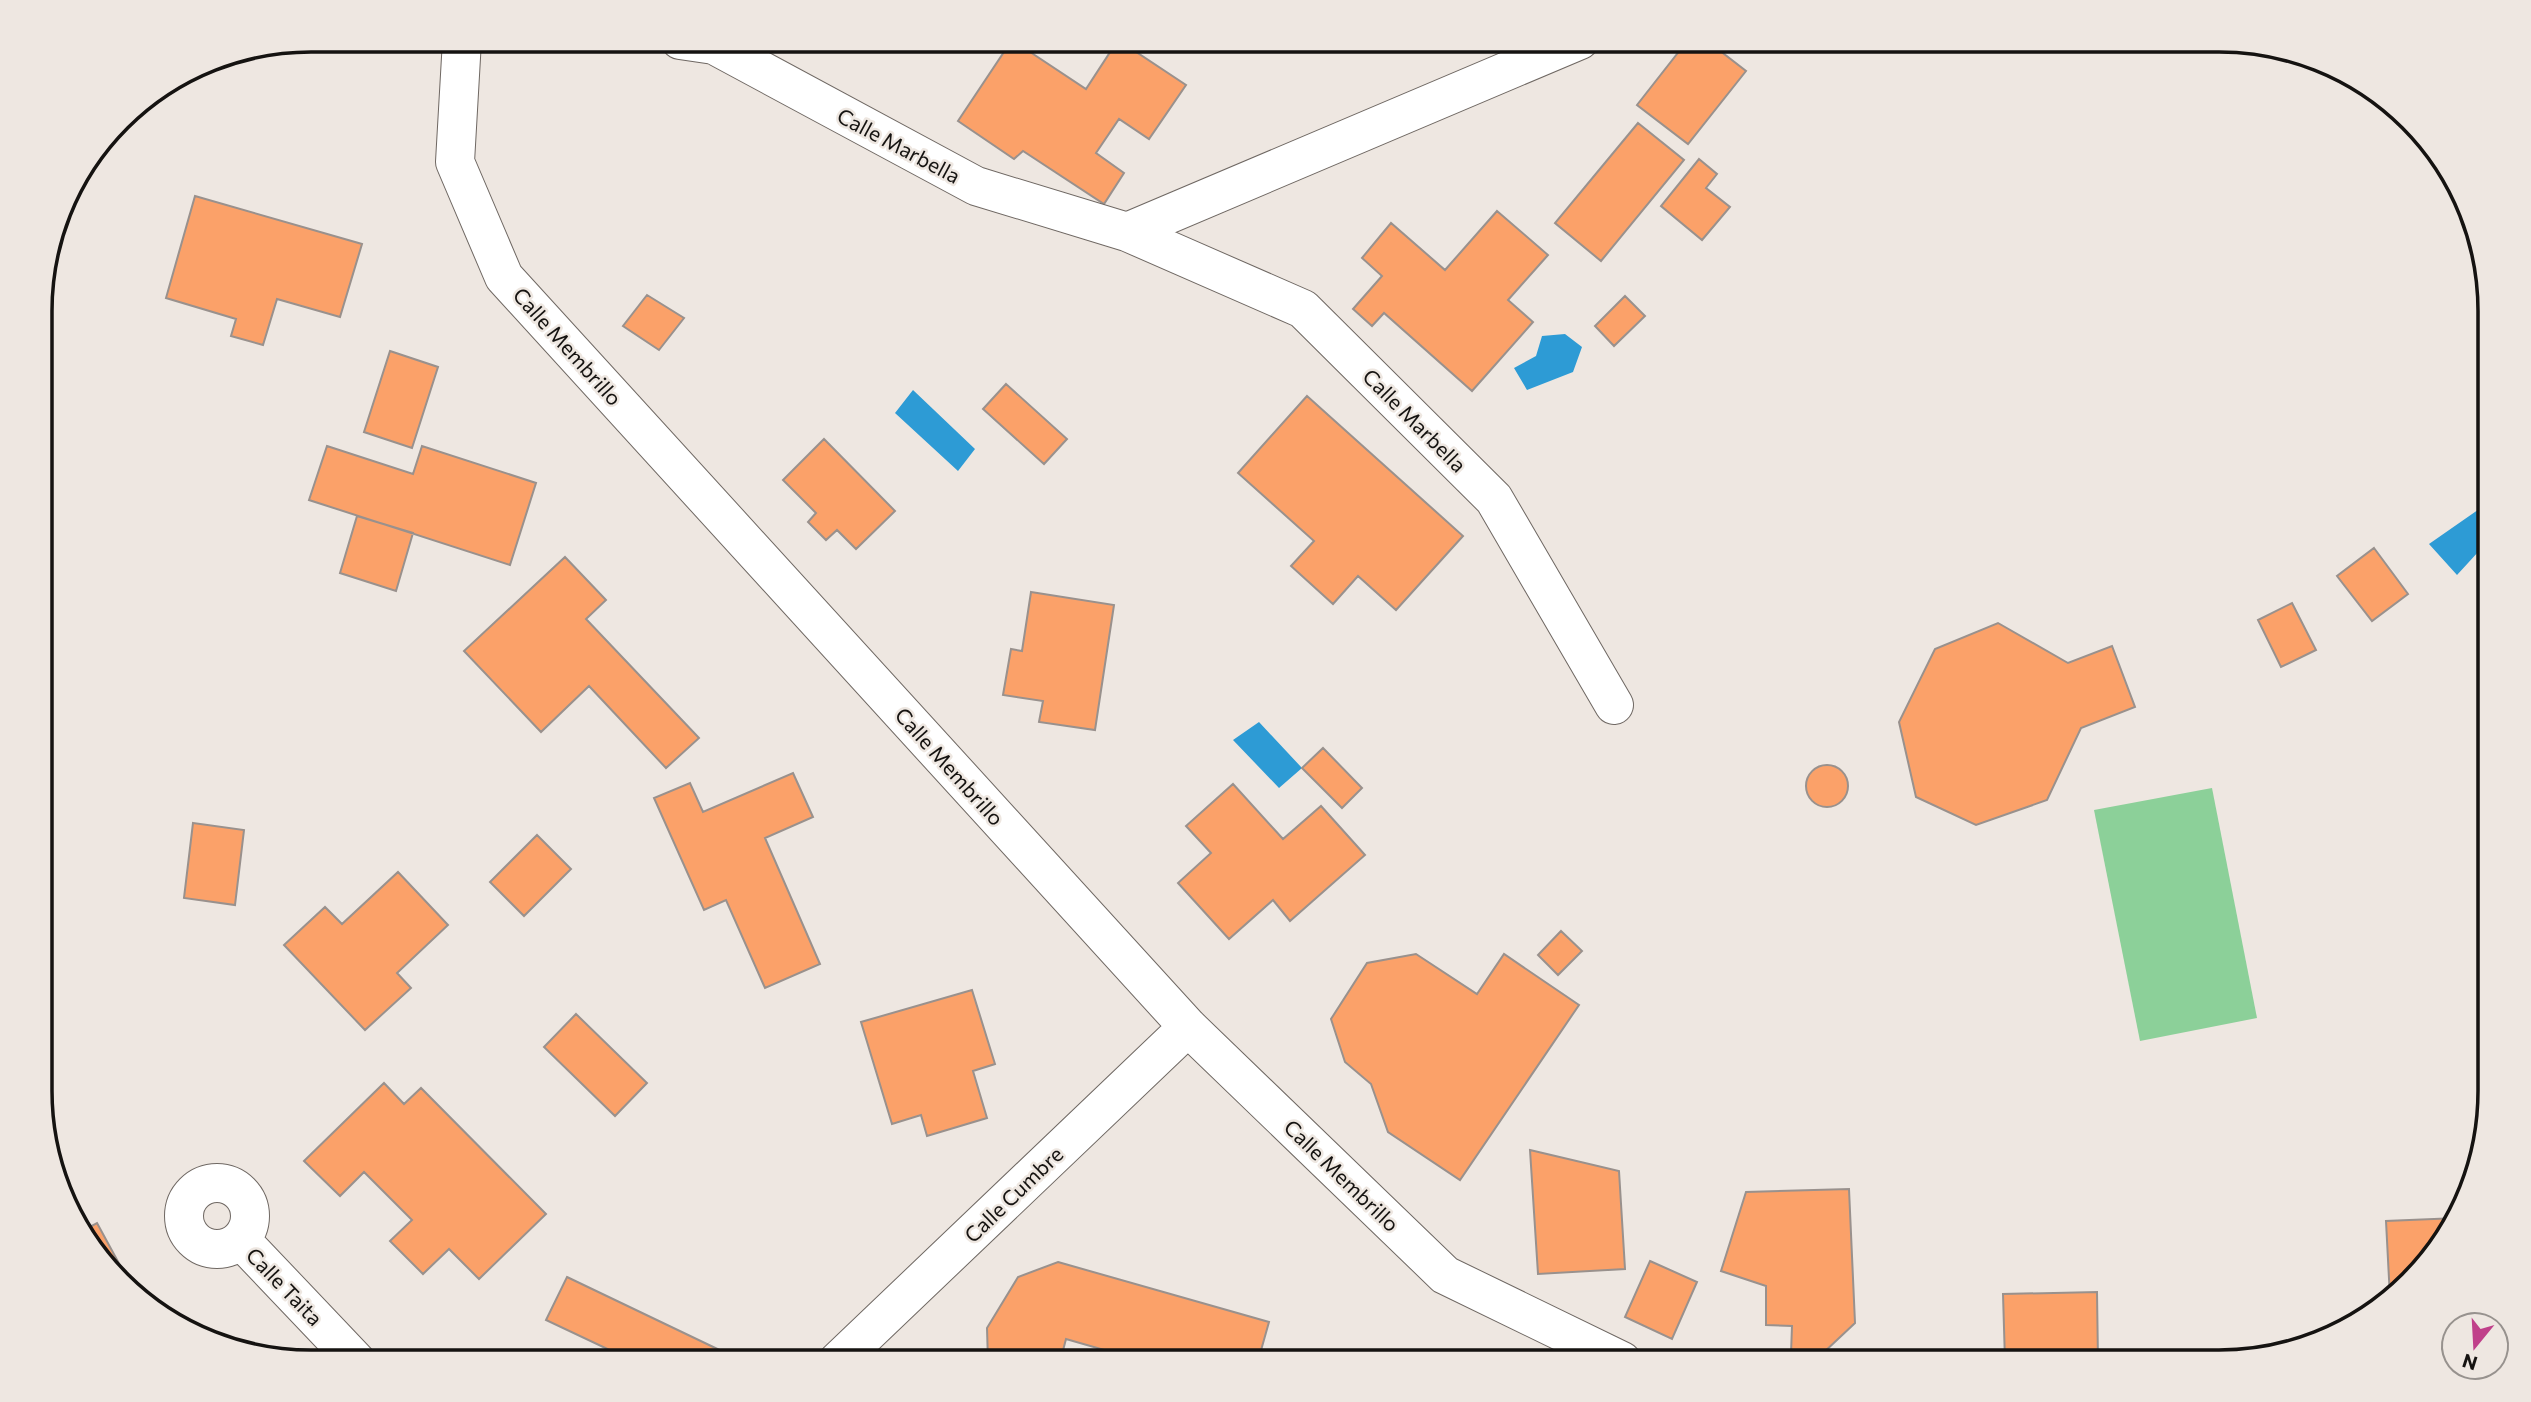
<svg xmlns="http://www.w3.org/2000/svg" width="2531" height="1402" viewBox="0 0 2531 1402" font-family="Commissioner,sans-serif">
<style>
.green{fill:#8cd099}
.water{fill:#2d9bd5}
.building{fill:#fba169;stroke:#99918d;stroke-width:2}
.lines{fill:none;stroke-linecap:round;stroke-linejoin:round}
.minor-casing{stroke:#6f6863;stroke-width:40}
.minor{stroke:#fff;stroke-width:38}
.labels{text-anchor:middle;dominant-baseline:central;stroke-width:5;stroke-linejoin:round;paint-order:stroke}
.street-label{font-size:21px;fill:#151311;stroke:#eee7e1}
.rim{fill:none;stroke:#151311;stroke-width:3.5}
</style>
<rect width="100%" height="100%" fill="#eee7e1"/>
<path class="green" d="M 2212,788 L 2257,1018 L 2140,1041 L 2094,810 Z"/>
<path class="water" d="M 1565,334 L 1582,347 L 1573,372 L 1527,390 L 1514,368 L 1536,356 L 1542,336 Z
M 913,390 L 975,449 L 958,471 L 895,413 Z
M 2485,505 L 2490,510 L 2490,539 L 2457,575 L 2429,544 Z
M 1259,722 L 1302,768 L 1279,788 L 1233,740 Z"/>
<path class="building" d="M 1012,40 L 1086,89 L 1118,40 L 1186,85 L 1149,139 L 1119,119 L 1096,153 L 1124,173 L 1104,204 L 1023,151 L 1014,159 L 958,121 Z
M 1688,40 L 1706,40 L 1746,71 L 1688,144 L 1637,105 Z
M 1638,123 L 1684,160 L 1601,261 L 1555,223 Z
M 1699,159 L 1717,174 L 1706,188 L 1730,207 L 1702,240 L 1661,206 Z
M 195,196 L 362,244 L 340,317 L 277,299 L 263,345 L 231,336 L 236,319 L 166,298 Z
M 1497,211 L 1548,255 L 1508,300 L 1533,322 L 1472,391 L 1384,313 L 1372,326 L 1353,309 L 1382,276 L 1362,258 L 1391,223 L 1445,270 Z
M 647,295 L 684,318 L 659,350 L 623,326 Z
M 1625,296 L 1645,316 L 1614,346 L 1595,326 Z
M 390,351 L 438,367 L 412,448 L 364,432 Z
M 1006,384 L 1067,439 L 1044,464 L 983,409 Z
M 1307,396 L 1463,536 L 1396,610 L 1358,576 L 1333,604 L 1291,566 L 1314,541 L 1238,473 Z
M 824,439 L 895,511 L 856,549 L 837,530 L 826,540 L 808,522 L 816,513 L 783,480 Z
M 327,446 L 413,474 L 422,446 L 536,483 L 510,565 L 309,500 Z
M 357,516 L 413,533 L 396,591 L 340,573 Z
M 2374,548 L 2408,594 L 2372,621 L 2337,576 Z
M 565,557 L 606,600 L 586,619 L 699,738 L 666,768 L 589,686 L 541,732 L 464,651 Z
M 2490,578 L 2490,600 L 2479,589 Z
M 1031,592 L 1114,605 L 1095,730 L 1039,722 L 1043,701 L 1003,695 L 1011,649 L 1022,651 Z
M 2292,603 L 2316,650 L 2281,667 L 2258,620 Z
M 1998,623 L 2068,663 L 2112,646 L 2135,707 L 2081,728 L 2047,800 L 1976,825 L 1916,797 L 1899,722 L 1935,649 Z
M 1323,748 L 1362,788 L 1342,808 L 1302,768 Z
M1806 786a21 21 0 1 1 42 0a21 21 0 1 1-42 0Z
M 793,773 L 813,817 L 765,838 L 820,964 L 765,988 L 726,900 L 704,910 L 654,798 L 690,783 L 703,812 Z
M 1233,784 L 1283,839 L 1321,806 L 1365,855 L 1290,921 L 1273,900 L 1229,939 L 1178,883 L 1211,853 L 1186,826 Z
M 193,823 L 244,830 L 235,905 L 184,898 Z
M 537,835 L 571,869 L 524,916 L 490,882 Z
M 398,872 L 448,925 L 397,973 L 411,988 L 365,1030 L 284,945 L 325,907 L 342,924 Z
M 1561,931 L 1582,951 L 1558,975 L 1538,955 Z
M 1416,954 L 1477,994 L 1504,954 L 1579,1005 L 1460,1180 L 1388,1132 L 1371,1084 L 1345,1062 L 1331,1019 L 1367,963 Z
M 972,990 L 995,1064 L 973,1071 L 987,1118 L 927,1136 L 921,1115 L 892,1124 L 861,1022 Z
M 576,1014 L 647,1083 L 615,1116 L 544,1047 Z
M 384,1083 L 404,1104 L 421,1088 L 546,1214 L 479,1279 L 449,1249 L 423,1274 L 390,1241 L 412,1220 L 364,1172 L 340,1196 L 304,1161 Z
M 1530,1150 L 1619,1171 L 1625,1269 L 1538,1274 Z
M 1849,1189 L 1855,1323 L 1821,1355 L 1791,1354 L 1792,1326 L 1766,1325 L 1766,1286 L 1721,1271 L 1746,1192 Z
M 2457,1218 L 2455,1226 L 2411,1282 L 2390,1298 L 2386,1221 Z
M 97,1223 L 128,1280 L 86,1241 L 82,1231 Z
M 1650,1261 L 1697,1282 L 1672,1339 L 1625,1317 Z
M 1058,1262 L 1269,1322 L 1258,1361 L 1146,1362 L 1066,1339 L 1060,1362 L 988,1362 L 987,1328 L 1018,1277 Z
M 567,1277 L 730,1355 L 726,1362 L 612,1362 L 616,1353 L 546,1320 Z
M 2097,1292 L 2098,1361 L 2005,1361 L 2003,1294 Z"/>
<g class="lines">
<defs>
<path id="minor" d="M 462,40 L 455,162 L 504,277 L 1188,1027 L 1445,1275 L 1622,1361
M 680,40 L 714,45 L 976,186 L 1127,232 L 1303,309 L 1494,499 L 1614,705
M 1127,232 L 1580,40
M184 1216a33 33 0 1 1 66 0a33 33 0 1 1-66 0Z
M 241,1240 L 357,1362
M 837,1362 L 1188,1027"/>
</defs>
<use href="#minor" class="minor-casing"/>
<use href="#minor" class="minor"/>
</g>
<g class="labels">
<g class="street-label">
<text transform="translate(899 145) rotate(28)">Calle Marbella</text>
<text transform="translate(568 346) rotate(48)">Calle Membrillo</text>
<text transform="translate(1415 420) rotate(45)">Calle Marbella</text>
<text transform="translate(950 766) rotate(48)">Calle Membrillo</text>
<text transform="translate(1342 1175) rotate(44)">Calle Membrillo</text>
<text transform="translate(1013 1194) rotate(-44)">Calle Cumbre</text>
<text transform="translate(285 1286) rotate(46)">Calle Taita</text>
</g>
</g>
<path d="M0 0H2531V1402H0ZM311 52H2219A259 259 0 0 1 2478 311V1091A259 259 0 0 1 2219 1350H311A259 259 0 0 1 52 1091V311A259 259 0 0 1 311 52Z" fill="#eee7e1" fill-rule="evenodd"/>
<path class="rim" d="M311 52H2219A259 259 0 0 1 2478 311V1091A259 259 0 0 1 2219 1350H311A259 259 0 0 1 52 1091V311A259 259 0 0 1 311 52Z"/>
<g transform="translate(2475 1346) rotate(198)"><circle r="33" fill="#eee7e1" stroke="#97928e" stroke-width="2"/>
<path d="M0-5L12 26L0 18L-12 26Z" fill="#c0408a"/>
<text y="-10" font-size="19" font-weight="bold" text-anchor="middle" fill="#151311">N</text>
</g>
</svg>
